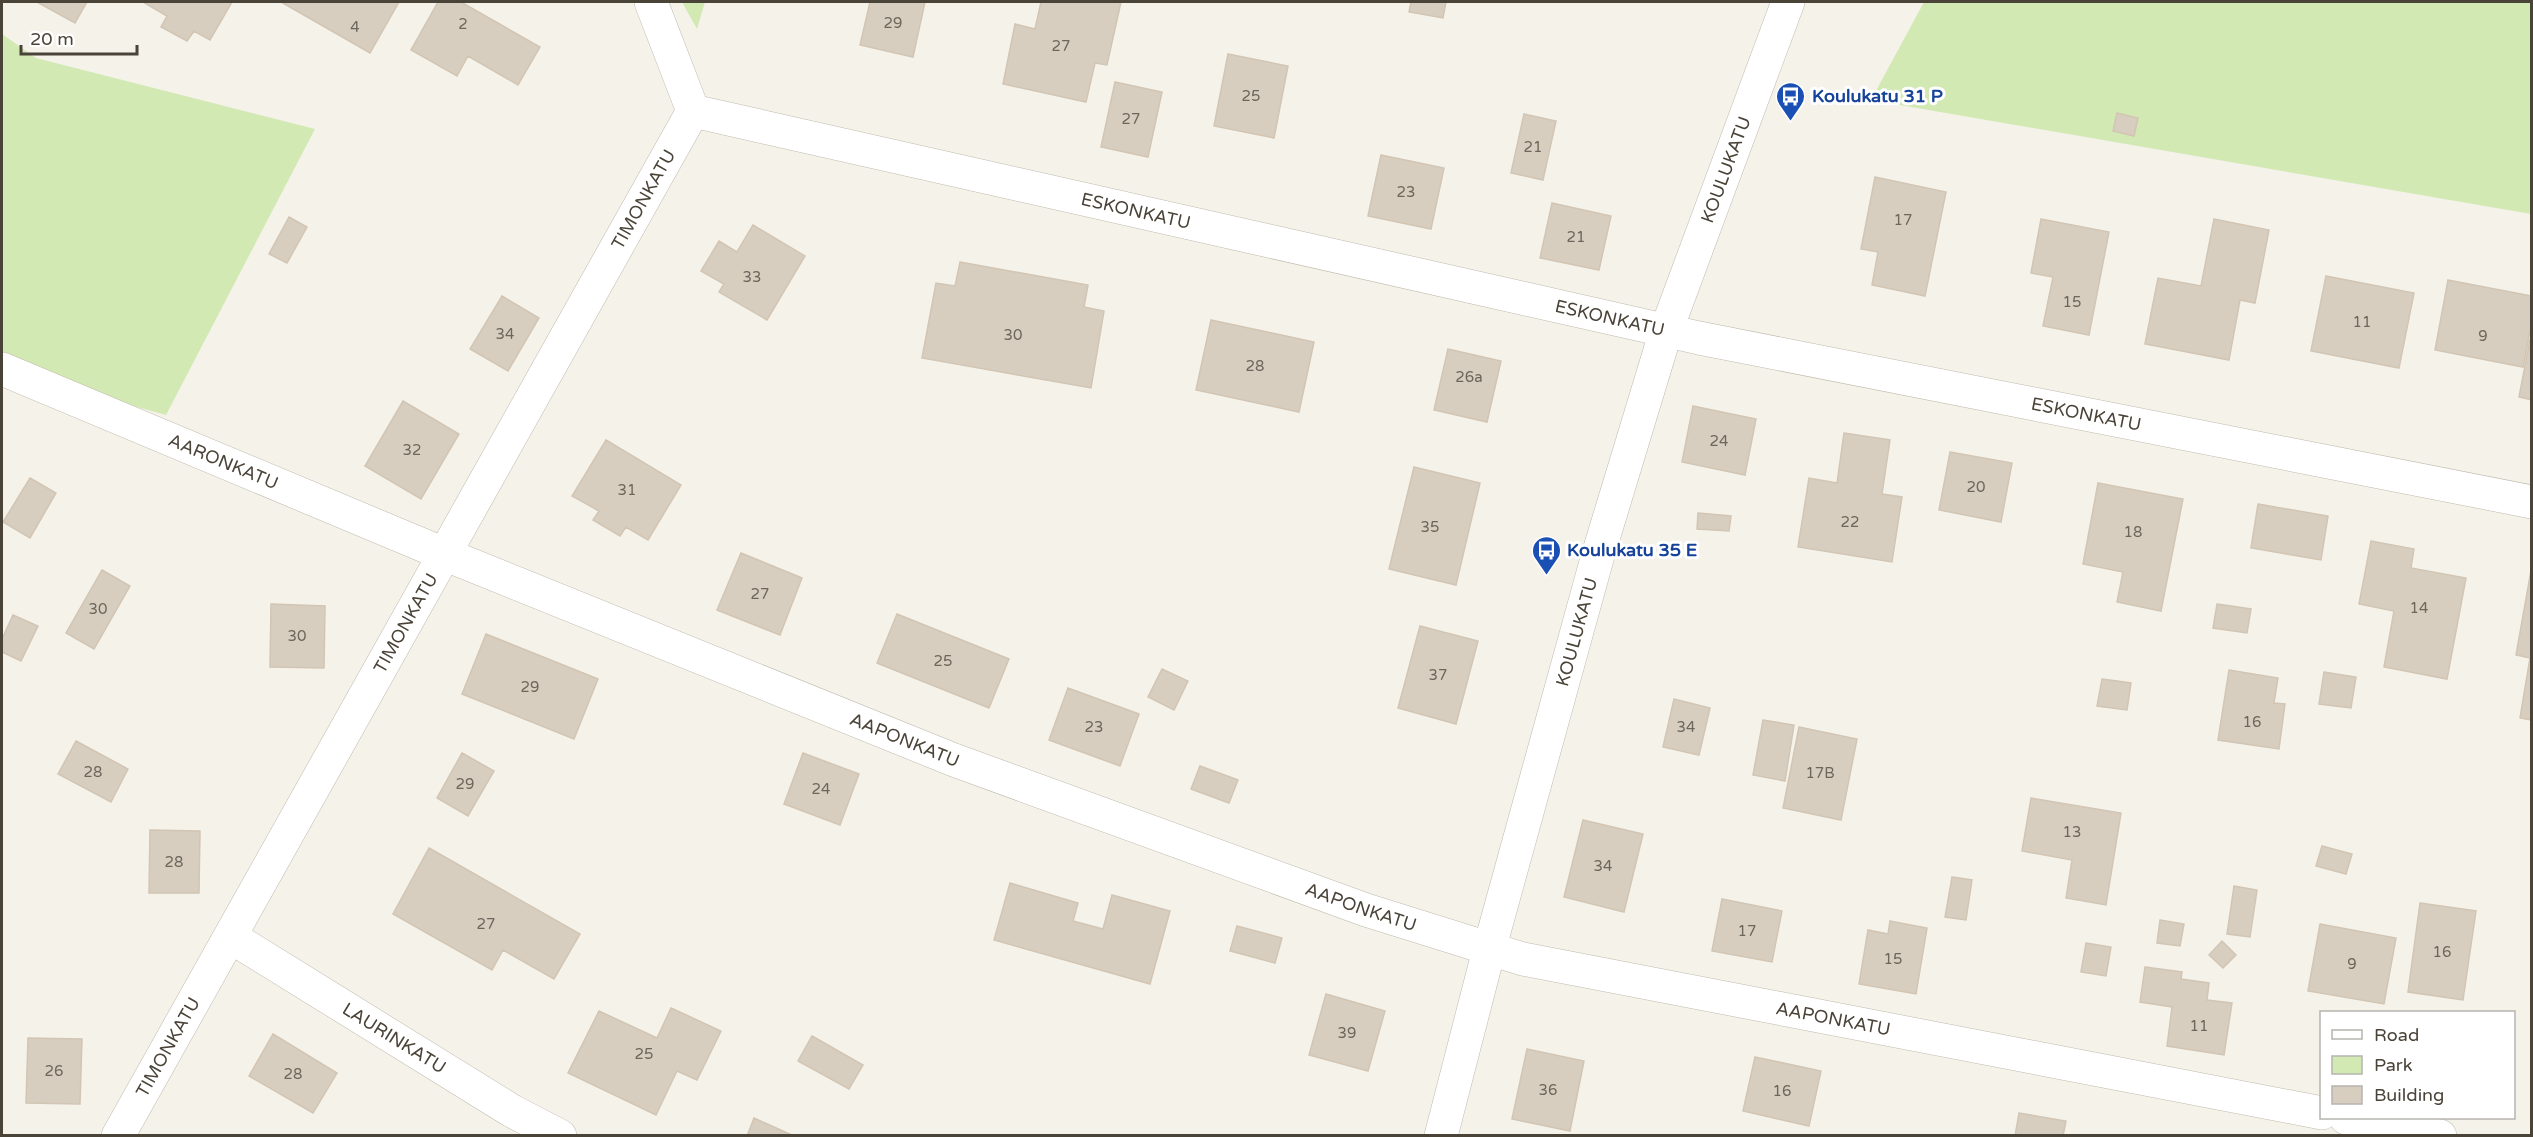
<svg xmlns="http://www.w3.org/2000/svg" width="2533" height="1137" viewBox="0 0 2533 1137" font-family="'Varela Round',sans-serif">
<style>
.green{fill:#d2e9b4}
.building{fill:#d7cec0;stroke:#d2c5b3;stroke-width:1.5}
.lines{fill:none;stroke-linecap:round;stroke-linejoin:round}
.minor-casing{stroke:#c1baad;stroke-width:34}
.tertiary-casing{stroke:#c1baad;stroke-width:34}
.minor{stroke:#fff;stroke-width:33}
.tertiary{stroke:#fff;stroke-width:33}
.labels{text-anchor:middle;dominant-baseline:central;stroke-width:6;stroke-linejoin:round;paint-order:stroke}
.number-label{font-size:15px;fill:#6d665a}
.transit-label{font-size:18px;font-weight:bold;fill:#164399;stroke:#fff;text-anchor:start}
.street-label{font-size:18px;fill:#4a4338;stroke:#fff}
</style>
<rect width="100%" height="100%" fill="#f5f2ea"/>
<path class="green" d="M 682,2 L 705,2 L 697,29 Z
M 1924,2 L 2531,2 L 2531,214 L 1871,100 Z
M 2,34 L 36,58 L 315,129 L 166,415 L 2,369 Z"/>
<path class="building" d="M 37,2 L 87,2 L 75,23 Z
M 143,2 L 232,2 L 210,40 L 194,31 L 187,41 L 161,27 L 167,16 Z
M 281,2 L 399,2 L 370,53 Z
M 438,2 L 461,2 L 540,47 L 518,85 L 468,56 L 457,76 L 411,50 Z
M 870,2 L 925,2 L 913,57 L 860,45 Z
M 1041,2 L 1121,2 L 1107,65 L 1095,63 L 1086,102 L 1003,84 L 1015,24 L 1035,29 Z
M 1411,2 L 1446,2 L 1443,18 L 1409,12 Z
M 1228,54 L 1288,66 L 1274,138 L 1214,126 Z
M 1115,82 L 1162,92 L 1148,157 L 1101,147 Z
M 2117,113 L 2138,118 L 2134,136 L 2113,131 Z
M 1524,114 L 1556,121 L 1543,180 L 1511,173 Z
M 1381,155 L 1444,168 L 1431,229 L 1368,216 Z
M 1875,177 L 1946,192 L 1925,296 L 1872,285 L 1878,252 L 1861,249 Z
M 1552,203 L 1611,216 L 1599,270 L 1540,258 Z
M 289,217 L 307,227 L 287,263 L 269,254 Z
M 2041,219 L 2109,232 L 2089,335 L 2043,326 L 2053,277 L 2031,273 Z
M 2214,219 L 2269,230 L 2255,303 L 2240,300 L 2229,360 L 2145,344 L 2158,278 L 2201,286 Z
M 753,225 L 805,256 L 767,320 L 719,292 L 724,284 L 701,271 L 719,241 L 737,252 Z
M 960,262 L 1088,285 L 1084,307 L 1104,311 L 1091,388 L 922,358 L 936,283 L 955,286 Z
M 2326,276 L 2414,293 L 2399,368 L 2311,351 Z
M 2448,280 L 2532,296 L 2532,321 L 2523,367 L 2435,350 Z
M 502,296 L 539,318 L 508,371 L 470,349 Z
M 1211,320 L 1314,342 L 1299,412 L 1196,390 Z
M 2530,340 L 2532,340 L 2532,400 L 2519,397 Z
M 1448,349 L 1501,361 L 1487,422 L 1434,410 Z
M 403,401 L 459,434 L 421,499 L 365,466 Z
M 1693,406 L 1756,419 L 1745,475 L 1682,462 Z
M 1844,433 L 1890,440 L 1882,494 L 1902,497 L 1892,562 L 1798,547 L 1809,478 L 1837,483 Z
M 606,440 L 681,485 L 648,540 L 626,527 L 620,536 L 593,520 L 599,511 L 572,496 Z
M 1950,452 L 2012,463 L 2001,522 L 1939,510 Z
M 1414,467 L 1480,483 L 1456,585 L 1389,569 Z
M 30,478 L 56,493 L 30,538 L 3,522 Z
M 2098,483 L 2183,499 L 2161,611 L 2117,602 L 2123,572 L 2083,564 Z
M 2258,504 L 2328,516 L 2321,560 L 2251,548 Z
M 1698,513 L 1731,516 L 1729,531 L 1697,529 Z
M 2371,541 L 2414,549 L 2411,568 L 2466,578 L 2447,679 L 2384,667 L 2394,611 L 2359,604 Z
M 741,553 L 802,578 L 780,635 L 717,610 Z
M 2532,565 L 2532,720 L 2520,718 L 2530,658 L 2516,655 Z
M 102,570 L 130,586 L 94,649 L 66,633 Z
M 271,604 L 325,606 L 324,668 L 270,667 Z
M 2217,604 L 2251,609 L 2247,633 L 2213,628 Z
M 897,614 L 1009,659 L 989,708 L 877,663 Z
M 13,615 L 38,626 L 21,661 L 2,652 L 2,639 Z
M 1420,626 L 1478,641 L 1456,724 L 1398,708 Z
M 486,634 L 598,679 L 574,739 L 462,694 Z
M 1162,669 L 1188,681 L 1174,710 L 1148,697 Z
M 2229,670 L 2278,678 L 2274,703 L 2285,704 L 2279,749 L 2218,740 Z
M 2324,672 L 2356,677 L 2351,708 L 2319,704 Z
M 2102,679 L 2131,683 L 2127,710 L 2097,706 Z
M 1068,688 L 1139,714 L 1120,766 L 1049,740 Z
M 1674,699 L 1710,708 L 1699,755 L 1663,747 Z
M 1763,720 L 1794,725 L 1785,781 L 1753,775 Z
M 1799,727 L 1857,739 L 1841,820 L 1783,808 Z
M 76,741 L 128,769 L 111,802 L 58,774 Z
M 462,753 L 494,771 L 468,816 L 437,798 Z
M 803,753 L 859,774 L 840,825 L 784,804 Z
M 1200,766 L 1238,780 L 1229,803 L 1191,789 Z
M 2031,798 L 2121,813 L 2106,905 L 2066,898 L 2072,860 L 2022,851 Z
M 1583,820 L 1643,834 L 1624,912 L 1564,897 Z
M 150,830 L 200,831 L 199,893 L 149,893 Z
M 2322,846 L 2352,854 L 2346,874 L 2316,866 Z
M 429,848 L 580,934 L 554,979 L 503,950 L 492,970 L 393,914 Z
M 1952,877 L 1972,880 L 1966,920 L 1945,917 Z
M 1010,883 L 1078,903 L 1073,921 L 1103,929 L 1112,895 L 1170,911 L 1150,984 L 994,940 Z
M 2234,886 L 2257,890 L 2250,937 L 2227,934 Z
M 1722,899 L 1782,911 L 1772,962 L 1712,951 Z
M 2420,903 L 2476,911 L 2463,1000 L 2408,992 Z
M 2160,920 L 2184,924 L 2180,946 L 2157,943 Z
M 1890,921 L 1927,928 L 1916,994 L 1859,984 L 1868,930 L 1888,934 Z
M 2320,924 L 2396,938 L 2384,1004 L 2308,991 Z
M 1237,926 L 1282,938 L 1275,963 L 1230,951 Z
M 2222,941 L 2236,955 L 2223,968 L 2209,955 Z
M 2086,943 L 2111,947 L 2106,976 L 2081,972 Z
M 2145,967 L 2182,972 L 2181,979 L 2209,983 L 2207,1000 L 2232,1003 L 2224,1055 L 2167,1046 L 2172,1007 L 2140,1002 Z
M 1326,994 L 1385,1011 L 1368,1071 L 1309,1055 Z
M 671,1008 L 721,1031 L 697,1080 L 677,1071 L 656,1115 L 568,1073 L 599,1011 L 657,1038 Z
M 273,1034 L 337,1073 L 313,1113 L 249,1076 Z
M 812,1036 L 863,1065 L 849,1089 L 798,1061 Z
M 28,1038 L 82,1039 L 80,1104 L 26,1103 Z
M 1527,1049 L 1584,1061 L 1570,1131 L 1512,1119 Z
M 1755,1057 L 1821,1071 L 1809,1126 L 1743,1111 Z
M 2019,1113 L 2066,1121 L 2063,1136 L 2015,1136 Z
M 754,1118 L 794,1136 L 747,1136 Z"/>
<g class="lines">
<defs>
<g id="minor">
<path d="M 651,2 L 693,111"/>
<path id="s1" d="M 693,111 L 1699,338 L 2532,502"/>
<path id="s2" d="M 2,369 L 444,554 L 954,760 L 1366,910 L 1523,959 L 2322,1113"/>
<path id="s3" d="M 231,937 L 512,1111 L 560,1136"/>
<path d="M 2346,1118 L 2440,1136"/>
<path id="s4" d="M 118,1136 L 693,111"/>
</g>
<g id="tertiary">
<path id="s5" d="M 1441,1136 L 1489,950 L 1598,555 L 1666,331 L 1788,2"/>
</g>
</defs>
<use href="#minor" class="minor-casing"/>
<use href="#tertiary" class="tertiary-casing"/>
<use href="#minor" class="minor"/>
<use href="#tertiary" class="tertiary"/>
</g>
<defs>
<symbol id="bus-pin" viewBox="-11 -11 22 30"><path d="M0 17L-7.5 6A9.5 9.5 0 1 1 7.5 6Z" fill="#1a4fb4" stroke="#fff"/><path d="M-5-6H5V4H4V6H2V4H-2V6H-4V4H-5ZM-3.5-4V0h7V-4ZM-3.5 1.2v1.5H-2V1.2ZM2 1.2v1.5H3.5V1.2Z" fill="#fff"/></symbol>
</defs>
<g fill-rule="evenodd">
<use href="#bus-pin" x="1774" y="80" width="33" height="45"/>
<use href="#bus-pin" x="1530" y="534" width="33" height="45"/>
</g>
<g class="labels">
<g class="number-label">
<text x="893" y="23">29</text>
<text x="463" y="24">2</text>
<text x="355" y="27">4</text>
<text x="1061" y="46">27</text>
<text x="1251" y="96">25</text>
<text x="1131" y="119">27</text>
<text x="1533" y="147">21</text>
<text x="1406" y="192">23</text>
<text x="1903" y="220">17</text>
<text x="1576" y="237">21</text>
<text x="752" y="277">33</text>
<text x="2072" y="302">15</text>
<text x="2362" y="322">11</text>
<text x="505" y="334">34</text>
<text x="1013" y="335">30</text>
<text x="2483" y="336">9</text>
<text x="1255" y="366">28</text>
<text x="1469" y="377">26a</text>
<text x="1719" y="441">24</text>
<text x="412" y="450">32</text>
<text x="1976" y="487">20</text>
<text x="627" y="490">31</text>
<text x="1850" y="522">22</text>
<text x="1430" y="527">35</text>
<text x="2133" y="532">18</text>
<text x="760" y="594">27</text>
<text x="2419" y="608">14</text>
<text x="98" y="609">30</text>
<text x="297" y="636">30</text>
<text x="943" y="661">25</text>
<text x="1438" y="675">37</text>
<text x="530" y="687">29</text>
<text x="2252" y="722">16</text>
<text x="1094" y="727">23</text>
<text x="1686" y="727">34</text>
<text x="93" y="772">28</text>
<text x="1820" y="773">17B</text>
<text x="465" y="784">29</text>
<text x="821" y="789">24</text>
<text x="2072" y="832">13</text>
<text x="174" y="862">28</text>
<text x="1603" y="866">34</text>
<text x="486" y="924">27</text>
<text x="1747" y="931">17</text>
<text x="2442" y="952">16</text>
<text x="1893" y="959">15</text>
<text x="2352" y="964">9</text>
<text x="2199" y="1026">11</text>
<text x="1347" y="1033">39</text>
<text x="644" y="1054">25</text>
<text x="54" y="1071">26</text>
<text x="293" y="1074">28</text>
<text x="1548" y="1090">36</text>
<text x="1782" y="1091">16</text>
</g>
<g class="transit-label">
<text x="1812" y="96">Koulukatu 31 P</text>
<text x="1567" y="550">Koulukatu 35 E</text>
</g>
<g class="street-label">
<text stroke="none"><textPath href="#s5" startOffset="1008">KOULUKATU</textPath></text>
<text stroke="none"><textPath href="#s4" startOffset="1074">TIMONKATU</textPath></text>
<text stroke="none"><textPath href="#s1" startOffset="454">ESKONKATU</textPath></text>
<text stroke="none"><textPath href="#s1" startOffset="940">ESKONKATU</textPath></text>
<text stroke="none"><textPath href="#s1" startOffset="1426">ESKONKATU</textPath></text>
<text stroke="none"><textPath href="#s2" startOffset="240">AARONKATU</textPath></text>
<text stroke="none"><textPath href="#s4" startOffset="588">TIMONKATU</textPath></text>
<text stroke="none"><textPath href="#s5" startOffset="522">KOULUKATU</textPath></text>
<text stroke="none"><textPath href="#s2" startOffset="976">AAPONKATU</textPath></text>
<text stroke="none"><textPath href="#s2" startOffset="1462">AAPONKATU</textPath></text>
<text stroke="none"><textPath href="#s2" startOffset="1948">AAPONKATU</textPath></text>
<text stroke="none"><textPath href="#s3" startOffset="192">LAURINKATU</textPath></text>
<text stroke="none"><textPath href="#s4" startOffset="102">TIMONKATU</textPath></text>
</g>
</g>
<rect width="2533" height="1137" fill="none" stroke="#4a4338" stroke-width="6"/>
<rect x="2320" y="1011" width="195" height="108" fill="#ffffff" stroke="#b7b4af" stroke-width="1.5"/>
<rect x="2332" y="1030" width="30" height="9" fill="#ffffff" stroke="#b7b4af" stroke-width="1.5"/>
<text x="2374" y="1041" font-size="18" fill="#4a4338">Road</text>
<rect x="2332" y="1056" width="30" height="18" fill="#d2e9b4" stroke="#b7b4af" stroke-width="1.5"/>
<text x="2374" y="1071" font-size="18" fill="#4a4338">Park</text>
<rect x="2332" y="1086" width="30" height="18" fill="#d7cec0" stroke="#b7b4af" stroke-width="1.5"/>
<text x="2374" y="1101" font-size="18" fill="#4a4338">Building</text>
<path d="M21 45v9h116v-9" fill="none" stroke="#4a4338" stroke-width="3"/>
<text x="30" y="45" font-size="18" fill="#4a4338" stroke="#ffffff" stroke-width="4.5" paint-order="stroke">20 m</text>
</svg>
